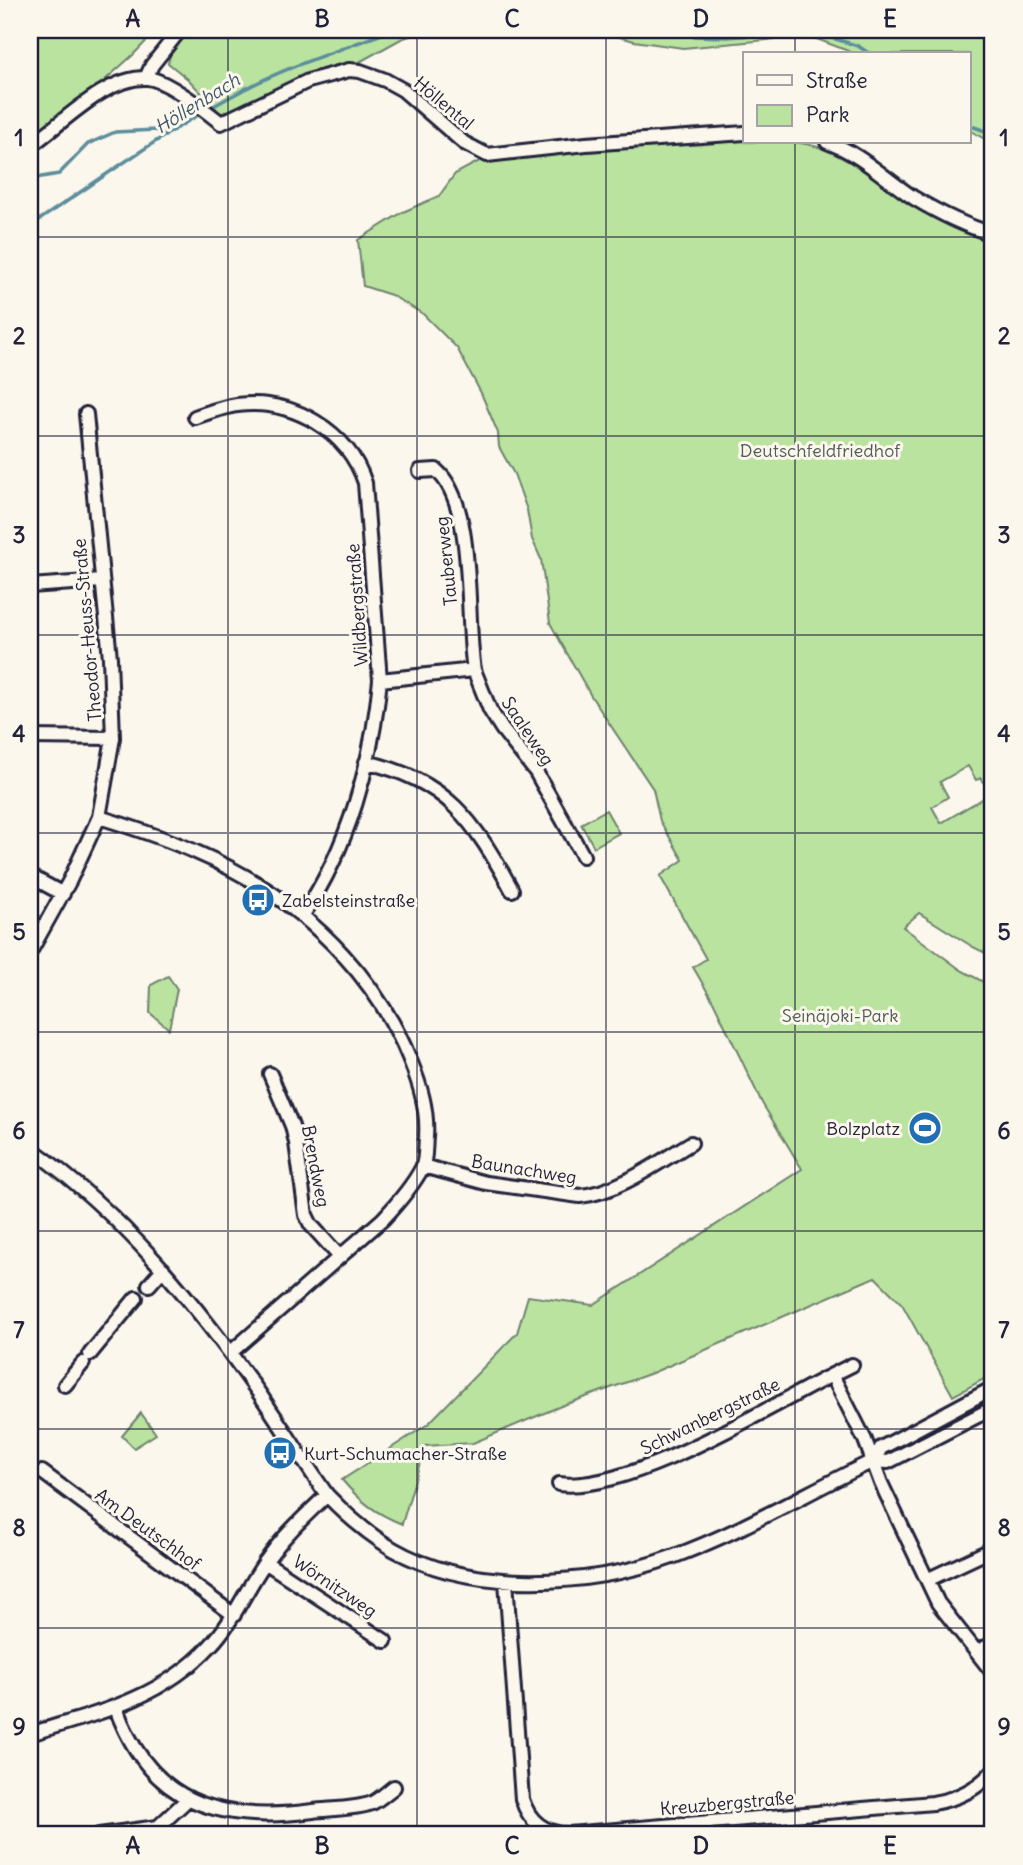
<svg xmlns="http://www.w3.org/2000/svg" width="1023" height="1865" viewBox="0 0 1023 1865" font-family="Delius,sans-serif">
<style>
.green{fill:#bae3a0;stroke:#6e826e;stroke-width:2;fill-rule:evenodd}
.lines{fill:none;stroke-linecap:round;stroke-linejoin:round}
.stream{stroke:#5c8d9c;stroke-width:3.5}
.minor-casing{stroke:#22223b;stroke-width:18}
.minor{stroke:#fbf7ec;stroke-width:12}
.grid{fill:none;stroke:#22223b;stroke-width:2;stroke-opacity:0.55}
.labels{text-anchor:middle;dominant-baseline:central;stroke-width:6;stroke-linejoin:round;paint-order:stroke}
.street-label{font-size:18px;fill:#22223b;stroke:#fbf7ec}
.park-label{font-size:18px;fill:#505c59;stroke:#fbf7ec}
.poi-label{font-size:18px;fill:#22223b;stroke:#fbf7ec;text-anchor:start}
.water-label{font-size:19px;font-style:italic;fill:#3f576b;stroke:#fbf7ec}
.neatline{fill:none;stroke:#22223b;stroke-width:2.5}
.grid-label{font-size:23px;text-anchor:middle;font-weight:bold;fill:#22223b}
</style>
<rect width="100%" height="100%" fill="#fbf7ec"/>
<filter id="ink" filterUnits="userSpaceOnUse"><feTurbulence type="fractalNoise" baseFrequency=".0143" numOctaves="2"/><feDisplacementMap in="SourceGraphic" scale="14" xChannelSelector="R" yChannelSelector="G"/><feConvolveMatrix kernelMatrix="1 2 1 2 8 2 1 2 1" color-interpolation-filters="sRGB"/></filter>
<g filter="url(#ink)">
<path class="green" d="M 30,30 L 157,30 L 133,55 L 30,147 Z
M 188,30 L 427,30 L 401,39 L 354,65 L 291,84 L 221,114 L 189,80 L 168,63 L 172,50 Z
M 596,30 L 993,30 L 993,139 L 983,138 L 969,130 L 969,54 L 856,54 L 809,36 L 683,48 L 634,41 Z
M 745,138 L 745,142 C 771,142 800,139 824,149 C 883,174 929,230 993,241 L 993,957 L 973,947 L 919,913 L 903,927 L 961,970 L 993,987 L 993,1374 L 953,1396 L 902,1304 L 875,1277 L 652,1373 L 561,1406 L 473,1443 L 425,1446 L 402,1524 C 375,1513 361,1502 342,1480 L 428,1424 L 517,1333 L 528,1296 L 593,1305 L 802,1169 L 762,1103 L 714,1003 L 693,967 L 706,959 L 660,876 L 683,860 L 660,821 L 653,789 L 591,696 L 550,623 L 541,559 L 532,539 L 527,510 L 514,474 L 499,447 L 498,433 L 481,393 L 457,348 L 423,314 L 391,295 L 363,286 L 358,240 L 403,212 L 439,196 L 455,174 L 483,159 L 494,160 ZM 968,766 L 976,780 L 981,778 L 990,794 L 941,823 L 932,807 L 948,797 L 940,782 Z
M 606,810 L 619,833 L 594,847 L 581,824 Z
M 168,976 L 177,989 L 169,1029 L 150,1013 L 151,985 Z
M 141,1413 L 156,1434 L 134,1448 L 122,1436 Z"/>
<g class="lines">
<path class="stream" d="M 669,30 L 694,36 L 727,37 L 810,31 L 858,46 L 870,54
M 969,125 L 993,134
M 30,179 L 59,174 L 88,144 L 115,132 L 156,130 L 165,136
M 30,226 C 100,180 168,129 243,90 C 290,65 343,49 392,30"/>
<defs>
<path id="minor" d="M 146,78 L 152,65 L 180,30
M 827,142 C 860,153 885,179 914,198 C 939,213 965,226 993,234
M 30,146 C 62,124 106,76 147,78 C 165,79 206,111 221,123 L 308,81 L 349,70 L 360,71 L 385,80 L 403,90 L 464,143 L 487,155 L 586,144 L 745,133
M 195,417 C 209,412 223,407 237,405 C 293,398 348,431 365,483 L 380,680 C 372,762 349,848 302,916
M 420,471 L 436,470 C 477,505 465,618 474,670
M 30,586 L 101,581
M 380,680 L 474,670 L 490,710 L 502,729 L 536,772 L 583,856
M 30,737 L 113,738
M 366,762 C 447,780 474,821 512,890
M 99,817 C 150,833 199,850 246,877 C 318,919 379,982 410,1060 C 420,1085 428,1109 426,1137 C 425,1147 426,1160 422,1168 C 412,1187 397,1204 383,1219 L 230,1353
M 30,876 L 63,894
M 30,952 L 70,880 L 99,817 L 113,738 L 110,658 L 86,414
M 270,1074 L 292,1126 L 296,1143 L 306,1215 L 311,1225 L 340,1257
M 30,1148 C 122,1213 194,1301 259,1393 C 282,1427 304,1462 327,1495 C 347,1516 368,1534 393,1549 C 471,1594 589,1587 672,1557 C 741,1532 806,1493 873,1461 L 888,1462 L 993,1408
M 423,1166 L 486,1183 L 580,1196 C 617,1193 659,1162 691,1143
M 149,1285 L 163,1269
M 90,1354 L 136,1298
M 832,1375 L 852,1365
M 65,1385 L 83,1363
M 873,1461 L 881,1448 L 993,1388
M 42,1472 L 234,1615
M 559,1484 C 629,1493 767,1408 832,1375 L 865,1440 L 881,1483 L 938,1603 L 993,1673
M 265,1562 L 385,1641
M 927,1580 L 993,1549
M 506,1581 L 522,1799 C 529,1822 545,1834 569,1834 L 933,1803 C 957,1799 977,1790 993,1771
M 978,1651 L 993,1644
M 116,1708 C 150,1803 219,1824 313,1811 C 329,1809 357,1809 372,1803 C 379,1800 387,1792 394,1787
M 36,1732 C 100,1713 163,1697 210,1646 C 234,1621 246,1589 266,1561 C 283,1536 305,1516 327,1495
M 99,1835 L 158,1827 L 188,1799"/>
</defs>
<use href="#minor" class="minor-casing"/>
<use href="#minor" class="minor"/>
</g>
</g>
<path class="grid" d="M 228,30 L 228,1835M 417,30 L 417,1835M 606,30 L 606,1835M 795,30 L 795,54M 795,142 L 795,1835M 30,237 L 993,237M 30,436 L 993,436M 30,635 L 993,635M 30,833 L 993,833M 30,1032 L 993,1032M 30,1231 L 993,1231M 30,1429 L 993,1429M 30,1628 L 993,1628"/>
<defs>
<symbol id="bus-disc" viewBox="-11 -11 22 22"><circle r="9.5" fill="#1f6fb2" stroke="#fbf7ec"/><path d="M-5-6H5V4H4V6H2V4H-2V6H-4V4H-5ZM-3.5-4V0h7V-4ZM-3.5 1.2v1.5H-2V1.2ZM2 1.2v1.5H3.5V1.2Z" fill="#fff"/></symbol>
<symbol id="stadium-disc" viewBox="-11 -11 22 22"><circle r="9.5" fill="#1f6fb2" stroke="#fbf7ec"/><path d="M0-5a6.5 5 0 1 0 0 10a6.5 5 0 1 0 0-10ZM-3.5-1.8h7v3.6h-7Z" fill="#fff"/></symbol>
</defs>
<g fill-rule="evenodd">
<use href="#bus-disc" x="239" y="881" width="38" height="38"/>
<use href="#stadium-disc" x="906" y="1109" width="38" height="38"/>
<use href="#bus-disc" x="261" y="1434" width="38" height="38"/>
</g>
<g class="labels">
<g class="street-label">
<text transform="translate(444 103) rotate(40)">Höllental</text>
<text transform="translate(446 561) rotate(-96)">Tauberweg</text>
<text transform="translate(357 605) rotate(-94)">Wildbergstraße</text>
<text transform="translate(87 630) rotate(-95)">Theodor-Heuss-Straße</text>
<text transform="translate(528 731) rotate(56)">Saaleweg</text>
<text transform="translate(316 1166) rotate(79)">Brendweg</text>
<text transform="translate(524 1169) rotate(9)">Baunachweg</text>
<text transform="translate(710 1416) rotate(-26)">Schwanbergstraße</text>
<text transform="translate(148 1529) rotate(36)">Am Deutschhof</text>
<text transform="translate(335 1586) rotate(34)">Wörnitzweg</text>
<text transform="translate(727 1803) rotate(-5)">Kreuzbergstraße</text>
</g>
<g class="park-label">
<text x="820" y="450">Deutschfeldfriedhof</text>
<text x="840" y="1015">Seinäjoki-Park</text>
</g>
<g class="poi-label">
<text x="282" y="900">Zabelsteinstraße</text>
<text x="900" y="1128" text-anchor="end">Bolzplatz</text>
<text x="304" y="1453">Kurt-Schumacher-Straße</text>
</g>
<g class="water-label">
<text transform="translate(197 103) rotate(-32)">Höllenbach</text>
</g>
</g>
<rect width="1023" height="1865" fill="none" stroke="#fbf7ec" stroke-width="77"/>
<rect x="743" y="52" width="228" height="91" fill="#fbf7ec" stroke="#a4a2a5" stroke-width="2"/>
<rect x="757" y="75" width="35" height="10" fill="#fbf7ec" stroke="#a4a2a5" stroke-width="2"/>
<text x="806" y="88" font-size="21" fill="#22223b">Straße</text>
<rect x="757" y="105" width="35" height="21" fill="#bae3a0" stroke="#a4a2a5" stroke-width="2"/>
<text x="806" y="122" font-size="21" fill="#22223b">Park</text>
<rect x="38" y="38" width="946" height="1788" class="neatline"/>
<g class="grid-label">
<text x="133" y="27">A</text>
<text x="322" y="27">B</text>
<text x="512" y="27">C</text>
<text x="701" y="27">D</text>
<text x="890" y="27">E</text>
<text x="19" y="146">1</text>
<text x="1004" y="146">1</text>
<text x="19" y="344">2</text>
<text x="1004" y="344">2</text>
<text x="19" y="543">3</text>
<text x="1004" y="543">3</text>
<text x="19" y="742">4</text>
<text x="1004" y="742">4</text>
<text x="19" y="940">5</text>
<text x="1004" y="940">5</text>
<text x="19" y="1139">6</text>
<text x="1004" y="1139">6</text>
<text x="19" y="1338">7</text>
<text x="1004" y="1338">7</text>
<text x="19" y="1536">8</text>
<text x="1004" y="1536">8</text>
<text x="19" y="1735">9</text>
<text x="1004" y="1735">9</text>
<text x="133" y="1854">A</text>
<text x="322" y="1854">B</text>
<text x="512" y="1854">C</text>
<text x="701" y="1854">D</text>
<text x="890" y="1854">E</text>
</g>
</svg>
